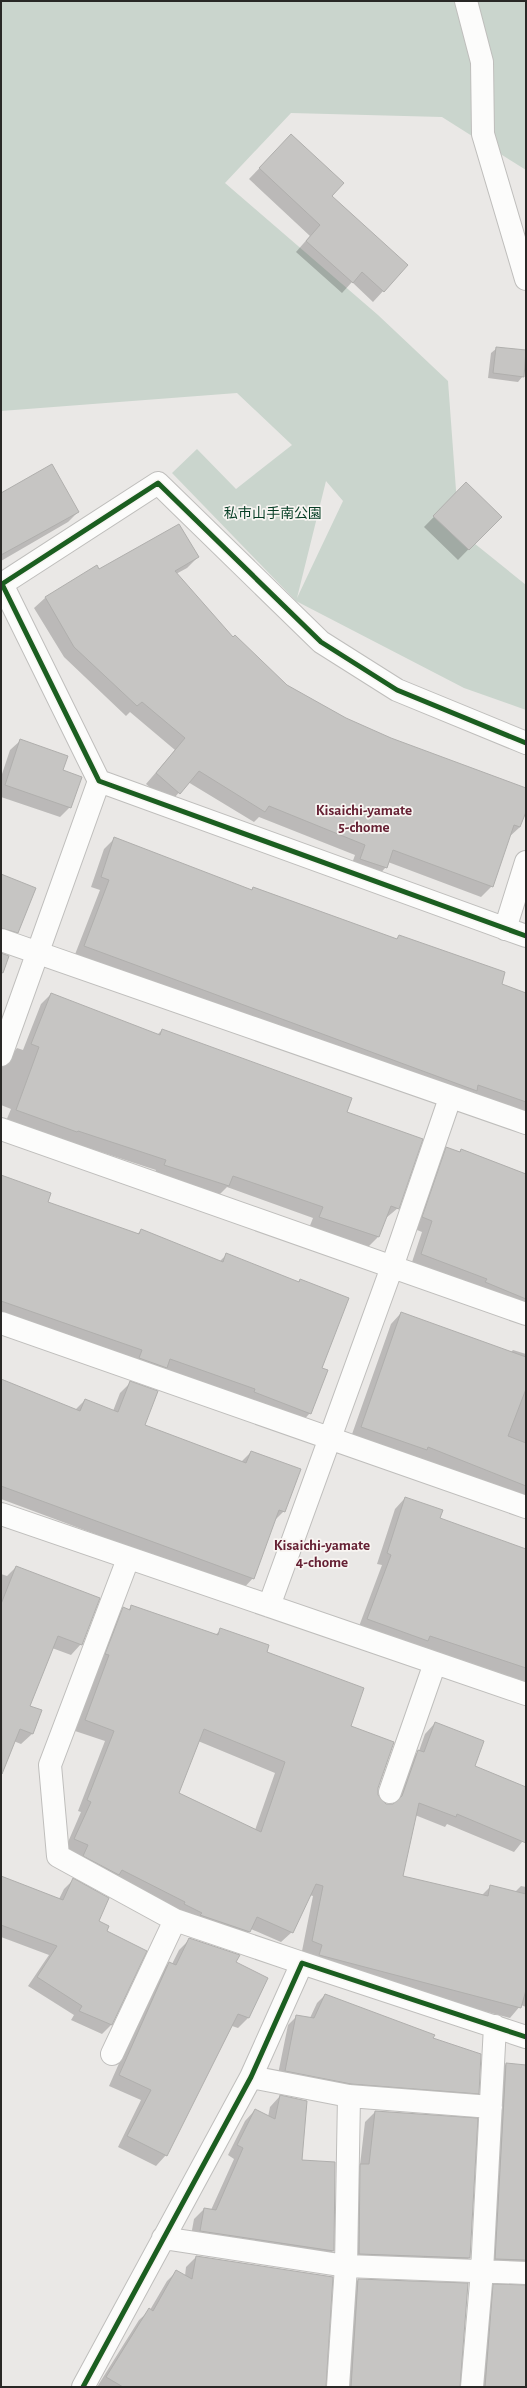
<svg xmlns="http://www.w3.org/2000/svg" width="527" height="2388" viewBox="0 0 527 2388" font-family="'Alegreya Sans','Noto Sans JP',sans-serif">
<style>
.green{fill:#cad5cd;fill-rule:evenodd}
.shadow{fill:#0003;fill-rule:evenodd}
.building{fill:#c6c5c3;stroke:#b0afad;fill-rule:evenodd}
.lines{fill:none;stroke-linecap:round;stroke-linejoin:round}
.minor-casing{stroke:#bfbebc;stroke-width:24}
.minor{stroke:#fcfcfb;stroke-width:22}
.cycleway-casing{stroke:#f8f5f2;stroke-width:8}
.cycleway{stroke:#1b5e20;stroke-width:5}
.labels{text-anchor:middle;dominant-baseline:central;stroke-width:3.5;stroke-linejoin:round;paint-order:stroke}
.park-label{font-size:14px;fill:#053d24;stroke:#f8f5f2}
.neighbourhood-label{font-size:15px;font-weight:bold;fill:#662134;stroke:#f8f5f2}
</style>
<rect width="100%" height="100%" fill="#eae8e6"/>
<path class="green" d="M 1,1 L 526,1 L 526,170 L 442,117 L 291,113 L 225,183 L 378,315 L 448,381 L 459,531 L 526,585 L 526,710 L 464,688 L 296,601 L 172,473 L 197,449 L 236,489 L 292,445 L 237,393 L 1,411 ZM 326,481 L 343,501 L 297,598 Z"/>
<path class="shadow" d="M 281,146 L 330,196 L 407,265 L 373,302 L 352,282 L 342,293 L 296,252 L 310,236 L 249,179 Z
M 497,348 L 526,351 L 523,376 L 518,382 L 488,378 L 491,353 Z
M 466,484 L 500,517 L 458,560 L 424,527 Z
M 1,494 L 78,512 L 68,522 L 1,561 Z
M 198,557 L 187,568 L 176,574 L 233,638 L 287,686 L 346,719 L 391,739 L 526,789 L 526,809 L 520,827 L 508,838 L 492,886 L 481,897 L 388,862 L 386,867 L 376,878 L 350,869 L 355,855 L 259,817 L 254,822 L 188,782 L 169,804 L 146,784 L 175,750 L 130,712 L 126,716 L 64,657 L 34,608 L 45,598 L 97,567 L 99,571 Z
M 21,740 L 62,771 L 70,807 L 60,817 L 1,797 L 1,777 L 10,750 Z
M 115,838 L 251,891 L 253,888 L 396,940 L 399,936 L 500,984 L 526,994 L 526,1116 L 74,957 L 100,890 L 91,887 L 104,849 Z
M 1,875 L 19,929 L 8,939 L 1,936 Z
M 51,994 L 157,1035 L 162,1030 L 345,1113 L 398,1208 L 386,1218 L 378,1237 L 368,1247 L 309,1228 L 313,1218 L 227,1187 L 218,1196 L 154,1175 L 156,1170 L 6,1121 L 11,1109 L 1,1105 L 1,1068 L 17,1048 L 23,1050 L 41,1004 Z
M 447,1148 L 459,1152 L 462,1150 L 526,1174 L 526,1314 L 411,1265 L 422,1232 L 412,1228 L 436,1159 Z
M 1,1176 L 47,1203 L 137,1234 L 142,1230 L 219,1262 L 226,1255 L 297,1283 L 300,1280 L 321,1369 L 310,1413 L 300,1424 L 1,1315 Z
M 401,1313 L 511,1352 L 513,1350 L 526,1354 L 526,1500 L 418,1457 L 416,1460 L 351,1437 L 391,1324 Z
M 1,1380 L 75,1410 L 85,1400 L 113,1411 L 120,1393 L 130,1383 L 144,1426 L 241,1462 L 251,1452 L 284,1511 L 273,1522 L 253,1578 L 243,1589 L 1,1499 Z
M 405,1498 L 439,1519 L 526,1550 L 526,1682 L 421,1646 L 358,1629 L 382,1565 L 377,1564 L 395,1509 Z
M 16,1567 L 81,1644 L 71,1655 L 52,1648 L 28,1706 L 41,1711 L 32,1734 L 21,1744 L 1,1736 L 1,1574 L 7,1576 Z
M 132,1606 L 215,1635 L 221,1630 L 266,1653 L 349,1727 L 377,1788 L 377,1795 L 385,1805 L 393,1805 L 408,1762 L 419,1751 L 425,1734 L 435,1723 L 474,1767 L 526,1788 L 526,1837 L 514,1852 L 447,1824 L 445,1827 L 415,1815 L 402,1877 L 481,1896 L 491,1886 L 515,1892 L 521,1886 L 526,1887 L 526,2007 L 521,2005 L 510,2018 L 309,1965 L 312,1955 L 302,1951 L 313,1896 L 309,1895 L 292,1932 L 281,1942 L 251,1929 L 239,1942 L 65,1849 L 81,1812 L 78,1811 L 105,1741 L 75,1731 L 99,1665 L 113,1619 L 123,1608 L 128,1610 ZM 198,1741 L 275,1773 L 255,1830 L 178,1793 Z
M 1,1877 L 59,1899 L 64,1889 L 73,1880 L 105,1932 L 145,1951 L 111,2025 L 102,2034 L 71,2020 L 74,2015 L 28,1986 L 49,1955 L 1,1937 Z
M 190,1939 L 235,1963 L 249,2017 L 238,2028 L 232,2026 L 166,2155 L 156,2166 L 118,2147 L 141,2100 L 109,2086 L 159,1973 L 169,1963 L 172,1964 L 179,1950 Z
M 325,1995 L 432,2039 L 478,2093 L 469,2102 L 277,2079 L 288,2025 L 297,2016 L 310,2018 L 317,2003 Z
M 506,2064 L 526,2066 L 526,2276 L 486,2269 L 496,2074 Z
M 280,2096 L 301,2160 L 334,2163 L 333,2251 L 323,2261 L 190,2241 L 194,2219 L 204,2209 L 211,2210 L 234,2159 L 228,2155 L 245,2121 L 255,2110 L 268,2117 L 270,2107 Z
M 375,2112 L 469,2258 L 459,2268 L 349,2264 L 350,2175 L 360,2165 L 365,2122 Z
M 196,2257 L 325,2387 L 97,2387 L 139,2320 L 150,2310 L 167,2281 L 177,2271 L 185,2276 L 186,2267 Z
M 358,2280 L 459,2387 L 342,2387 L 348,2290 Z
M 494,2285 L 526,2285 L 526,2387 L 476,2387 L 484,2295 Z"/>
<path class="building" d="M 291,134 L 344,183 L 332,196 L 408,265 L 384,292 L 362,272 L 353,283 L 306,241 L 320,225 L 259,168 Z
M 496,347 L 526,350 L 524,377 L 493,373 Z
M 52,464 L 79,512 L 1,555 L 1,493 Z
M 466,482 L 502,517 L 469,550 L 433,516 Z
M 179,524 L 199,557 L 175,571 L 233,637 L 235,635 L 287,685 L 346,718 L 391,738 L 526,788 L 526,812 L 520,827 L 514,825 L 493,887 L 393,850 L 387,868 L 360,859 L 365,845 L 269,806 L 265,812 L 199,771 L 180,794 L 156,773 L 185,738 L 142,702 L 137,706 L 74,647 L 45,597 L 97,565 L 99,569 Z
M 20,739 L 68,756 L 63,770 L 82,777 L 71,808 L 5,785 Z
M 114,837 L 252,890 L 253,887 L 397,939 L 399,935 L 505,972 L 502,984 L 526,993 L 526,1102 L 478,1085 L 477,1091 L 84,946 L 109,880 L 101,877 Z
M 1,874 L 36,888 L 18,933 L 1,928 Z
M 1,953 L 9,956 L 3,973 L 1,972 Z
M 51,993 L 160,1035 L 162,1029 L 352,1098 L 347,1112 L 423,1139 L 399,1209 L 391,1206 L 379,1237 L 319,1217 L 323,1207 L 233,1176 L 229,1186 L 164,1165 L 166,1160 L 78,1131 L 77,1132 L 16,1110 L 39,1047 L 31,1044 Z
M 446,1147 L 460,1152 L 461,1149 L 526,1174 L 526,1299 L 485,1282 L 487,1279 L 421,1254 L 432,1221 L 422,1217 Z
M 1,1175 L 51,1193 L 48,1202 L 139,1234 L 141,1229 L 223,1262 L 226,1253 L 299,1282 L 300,1279 L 349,1298 L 322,1368 L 328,1370 L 311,1414 L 254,1392 L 255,1389 L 170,1359 L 167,1368 L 139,1358 L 142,1350 L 1,1301 Z
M 401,1312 L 526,1357 L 526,1389 L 508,1436 L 526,1443 L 526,1486 L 428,1447 L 427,1450 L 361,1427 Z
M 1,1379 L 80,1411 L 85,1399 L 118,1412 L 130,1381 L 158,1391 L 145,1425 L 246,1463 L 251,1451 L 301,1469 L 285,1512 L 279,1510 L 254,1579 L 1,1486 Z
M 405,1497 L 443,1510 L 440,1518 L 526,1549 L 526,1668 L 430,1636 L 428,1641 L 367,1619 L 391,1555 L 387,1553 Z
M 16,1566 L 100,1598 L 82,1645 L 58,1636 L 30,1706 L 42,1710 L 33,1734 L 20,1729 L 2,1774 L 1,1604 Z
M 131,1605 L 218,1635 L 220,1628 L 269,1645 L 267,1652 L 364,1688 L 351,1726 L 394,1742 L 378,1788 L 378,1795 L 386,1804 L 393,1804 L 402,1796 L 418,1750 L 424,1752 L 435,1722 L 484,1741 L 475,1766 L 526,1787 L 526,1843 L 457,1814 L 456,1817 L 419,1803 L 403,1876 L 488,1896 L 490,1885 L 526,1894 L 526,1990 L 521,2008 L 319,1955 L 322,1945 L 312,1941 L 323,1886 L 316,1884 L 293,1933 L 257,1917 L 250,1932 L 200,1915 L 202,1913 L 184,1904 L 185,1902 L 122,1870 L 119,1875 L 83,1856 L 88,1845 L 74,1839 L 91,1802 L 87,1800 L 114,1731 L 85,1720 L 109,1655 L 105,1654 L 123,1607 L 130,1610 ZM 204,1729 L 285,1762 L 261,1832 L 179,1793 Z
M 1,1876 L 63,1900 L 73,1878 L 109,1898 L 99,1921 L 109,1926 L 107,1931 L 147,1951 L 112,2025 L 79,2011 L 82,2006 L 37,1977 L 57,1946 L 1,1925 Z
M 189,1938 L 240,1955 L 236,1962 L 268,1978 L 249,2018 L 238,2014 L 167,2156 L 127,2136 L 151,2090 L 119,2075 L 169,1962 L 176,1965 Z
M 325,1994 L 435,2035 L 433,2038 L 481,2054 L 479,2094 L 351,2084 L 285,2071 L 296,2015 L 314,2018 Z
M 506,2063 L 526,2065 L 526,2260 L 495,2259 Z
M 280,2095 L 307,2101 L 302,2160 L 335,2162 L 334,2251 L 200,2231 L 204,2208 L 216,2210 L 243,2148 L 237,2145 L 255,2109 L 275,2119 Z
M 375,2111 L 478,2118 L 470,2258 L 359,2254 L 360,2164 L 369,2164 Z
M 196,2256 L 333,2277 L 326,2387 L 123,2387 L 106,2377 L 149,2308 L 153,2311 L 176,2270 L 192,2279 Z
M 358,2279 L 468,2283 L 460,2387 L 351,2387 Z
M 493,2284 L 526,2285 L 526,2387 L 485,2387 Z"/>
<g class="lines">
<defs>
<path id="minor" d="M 466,1 L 482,62 L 483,134 L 526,279
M 526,743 L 397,690 L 321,642 L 158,483 L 2,584 L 99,781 L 526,936
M 505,929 L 526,862
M 1,940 L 526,1123
M 1,1055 L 99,781
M 1,1129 L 526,1314
M 1,1323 L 526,1507
M 1,1514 L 526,1694
M 128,1559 L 50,1765 L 58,1856 L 175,1920 L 302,1963
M 269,1606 L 392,1267 L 450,1098
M 390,1792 L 435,1663
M 112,2054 L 175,1920
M 251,2077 L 349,2096 L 491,2107
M 163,2238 L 346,2266 L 526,2273
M 83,2387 L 251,2077 L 302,1963 L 526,2037
M 338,2387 L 346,2266 L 349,2096
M 472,2387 L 482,2271 L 495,2026"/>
</defs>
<use href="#minor" class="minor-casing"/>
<use href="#minor" class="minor"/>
<defs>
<path id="cycleway" d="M 526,743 L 397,690 L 321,642 L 158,483 L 2,584 L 99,781 L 526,936
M 83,2387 L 251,2077 L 302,1963 L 526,2037"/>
</defs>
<use href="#cycleway" class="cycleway-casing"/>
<use href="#cycleway" class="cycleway"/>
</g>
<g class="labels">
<g class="park-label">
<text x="273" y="514">私市山手南公園</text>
</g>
<g class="neighbourhood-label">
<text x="364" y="810">Kisaichi-yamate<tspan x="364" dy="17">5-chome</tspan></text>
<text x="322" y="1545">Kisaichi-yamate<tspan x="322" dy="17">4-chome</tspan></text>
</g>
</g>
<rect width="527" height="2388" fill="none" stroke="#292826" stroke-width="4"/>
</svg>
